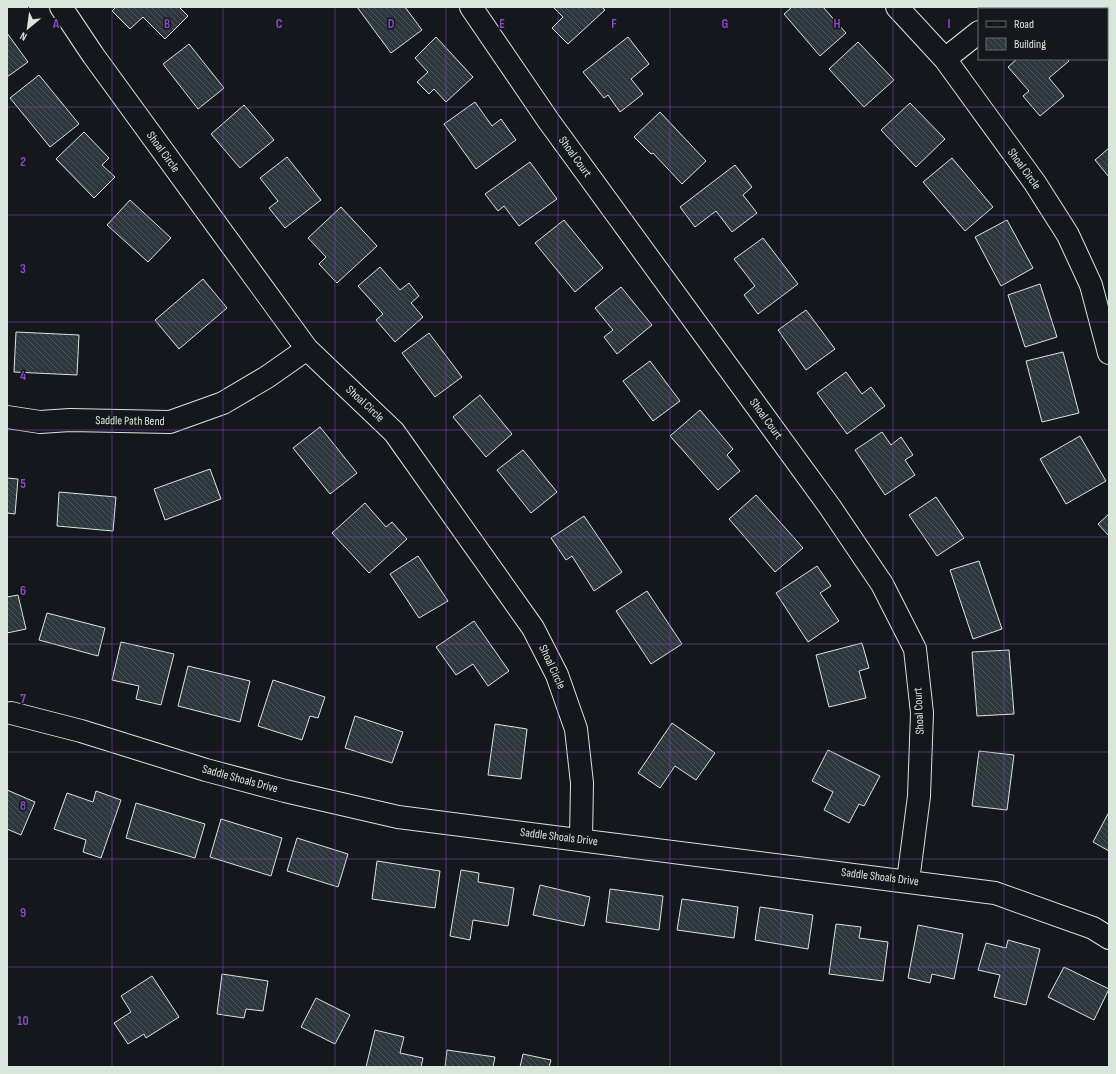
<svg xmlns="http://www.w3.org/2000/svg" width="1116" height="1074" viewBox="0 0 1116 1074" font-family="'Sofia Sans Condensed',sans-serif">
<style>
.building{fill:url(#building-back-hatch);stroke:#d8e6dc}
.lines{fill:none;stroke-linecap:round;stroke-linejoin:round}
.minor-casing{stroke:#d8e6dc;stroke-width:24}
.minor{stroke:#14181c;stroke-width:22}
.grid{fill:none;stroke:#8948c3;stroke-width:1;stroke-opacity:0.55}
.labels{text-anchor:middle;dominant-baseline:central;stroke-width:3;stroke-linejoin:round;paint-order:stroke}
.street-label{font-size:12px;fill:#d8e6dc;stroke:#14181c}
.grid-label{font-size:13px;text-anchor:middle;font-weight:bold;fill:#8948c3;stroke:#14181c;stroke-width:3;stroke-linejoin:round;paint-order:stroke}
</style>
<defs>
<pattern id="building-back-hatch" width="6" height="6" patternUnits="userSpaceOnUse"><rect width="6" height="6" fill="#2c363c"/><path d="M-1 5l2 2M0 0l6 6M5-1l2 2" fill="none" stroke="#4a5358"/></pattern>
</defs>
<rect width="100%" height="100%" fill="#14181c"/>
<path class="building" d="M 116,7 L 179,7 L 188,16 L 165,39 L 143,17 L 130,29 L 112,11 Z
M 357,7 L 405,7 L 422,30 L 391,53 Z
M 553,7 L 602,7 L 605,10 L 568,44 L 552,28 L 563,17 Z
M 792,7 L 823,7 L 846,33 L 820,56 L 784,14 Z
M 7,33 L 28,62 L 7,77 Z
M 436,37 L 473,77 L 446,102 L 434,89 L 429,94 L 417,82 L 428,72 L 415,58 Z
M 628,37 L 649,64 L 631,79 L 643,94 L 620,112 L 608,95 L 604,98 L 583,72 Z
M 858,42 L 894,80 L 864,107 L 829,69 Z
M 189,44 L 224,88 L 198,109 L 163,64 Z
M 1017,59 L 1067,59 L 1069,61 L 1049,78 L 1064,96 L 1040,116 L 1023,96 L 1029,91 L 1008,67 Z
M 39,75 L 79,124 L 50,147 L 10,98 Z
M 475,102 L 492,126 L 501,119 L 516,140 L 476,169 L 444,124 Z
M 910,103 L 945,139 L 916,167 L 881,130 Z
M 244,105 L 274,140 L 240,168 L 211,134 Z
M 660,112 L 706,161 L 682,184 L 653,153 L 651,154 L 634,137 Z
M 84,132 L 109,158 L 102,165 L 115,177 L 94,198 L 56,159 Z
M 1109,148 L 1109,177 L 1095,160 Z
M 287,157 L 321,200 L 285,228 L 269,208 L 278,201 L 260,178 Z
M 952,158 L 993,207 L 965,231 L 923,182 Z
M 530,162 L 557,199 L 519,226 L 504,206 L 498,211 L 485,194 Z
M 735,165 L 752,187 L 743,195 L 757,213 L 732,232 L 716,211 L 695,227 L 680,207 Z
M 130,200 L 171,238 L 148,262 L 107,225 Z
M 341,207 L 377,246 L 337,283 L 319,264 L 326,257 L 308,238 Z
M 564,220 L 603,268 L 575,292 L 535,243 Z
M 1007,220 L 1033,268 L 1001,286 L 975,237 Z
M 763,238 L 798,284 L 758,314 L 744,295 L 755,286 L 734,259 Z
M 380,267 L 400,290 L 409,283 L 419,296 L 411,303 L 423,317 L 395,342 L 376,320 L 383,314 L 358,286 Z
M 203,279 L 227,308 L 179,349 L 155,320 Z
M 1040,284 L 1057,337 L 1025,347 L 1008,295 Z
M 621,287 L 652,325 L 617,354 L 604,337 L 613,330 L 595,308 Z
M 806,310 L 835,349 L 806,370 L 778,330 Z
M 16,332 L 79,335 L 77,375 L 14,372 Z
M 429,333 L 462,377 L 435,397 L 402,353 Z
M 1063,352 L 1079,413 L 1042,422 L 1026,361 Z
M 650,361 L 680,401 L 653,421 L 623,381 Z
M 846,372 L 862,394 L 871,387 L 885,406 L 847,434 L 817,393 Z
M 480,395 L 512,434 L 486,457 L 453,417 Z
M 700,410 L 733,449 L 727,455 L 740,471 L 718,490 L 670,436 Z
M 320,427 L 357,473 L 330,494 L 293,448 Z
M 882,432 L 891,445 L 901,437 L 913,455 L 905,460 L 915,475 L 885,495 L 855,450 Z
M 1080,436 L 1106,481 L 1066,504 L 1040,459 Z
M 523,450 L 557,492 L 531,513 L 497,470 Z
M 210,469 L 221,499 L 165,520 L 154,489 Z
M 7,478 L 18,479 L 15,514 L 7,513 Z
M 59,492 L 116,497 L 113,531 L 57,526 Z
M 756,495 L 803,548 L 775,572 L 729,519 Z
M 936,497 L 964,538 L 937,556 L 909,515 Z
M 365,503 L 386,527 L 392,522 L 407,539 L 369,573 L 332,533 Z
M 1109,514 L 1109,536 L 1098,524 Z
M 584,516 L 622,572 L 594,591 L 572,556 L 566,560 L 551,538 Z
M 418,556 L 448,601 L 419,618 L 390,574 Z
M 979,561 L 1002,629 L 973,639 L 950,570 Z
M 817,566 L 831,586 L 820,593 L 839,621 L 808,642 L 776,593 Z
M 647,591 L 682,644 L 651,664 L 616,611 Z
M 18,595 L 26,629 L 7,633 L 7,597 Z
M 47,613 L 105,628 L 98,656 L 39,640 Z
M 474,621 L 509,671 L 488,686 L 473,664 L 456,675 L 436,647 Z
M 121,642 L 174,654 L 161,705 L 136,699 L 139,686 L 112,680 Z
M 862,643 L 869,668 L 859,671 L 866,698 L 829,707 L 816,655 Z
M 1009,650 L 1014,714 L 977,716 L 972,652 Z
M 188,666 L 250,681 L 240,722 L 178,706 Z
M 273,680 L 325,697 L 318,718 L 310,716 L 302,740 L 258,726 Z
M 355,716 L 403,732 L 392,763 L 345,748 Z
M 672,723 L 715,753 L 696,780 L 675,766 L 660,788 L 638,773 Z
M 495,724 L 527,729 L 521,779 L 488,775 Z
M 828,750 L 880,776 L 864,806 L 859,804 L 849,823 L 824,810 L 833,792 L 812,781 Z
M 979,751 L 1014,755 L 1007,810 L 972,806 Z
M 7,790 L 35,802 L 21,835 L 7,829 Z
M 96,791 L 121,800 L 101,858 L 83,852 L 86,840 L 54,829 L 67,793 L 93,802 Z
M 136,803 L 205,824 L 195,858 L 126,838 Z
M 1109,812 L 1109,851 L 1093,842 Z
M 221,819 L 282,838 L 271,876 L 210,857 Z
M 297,838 L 348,854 L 338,887 L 287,871 Z
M 377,861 L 440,871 L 435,908 L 372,899 Z
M 461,870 L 479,873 L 478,882 L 514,888 L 508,926 L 473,920 L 470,940 L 450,936 Z
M 540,885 L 590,897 L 584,926 L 533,915 Z
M 610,889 L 663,896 L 659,930 L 606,922 Z
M 682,899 L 738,907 L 734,938 L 677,930 Z
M 760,907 L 813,915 L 808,949 L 755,940 Z
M 836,924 L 861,927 L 859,938 L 888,942 L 883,981 L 829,974 Z
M 918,925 L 963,934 L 954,979 L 932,974 L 930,983 L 908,978 Z
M 1008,940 L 1040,949 L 1026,1005 L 994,997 L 1000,975 L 978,970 L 986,943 L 1006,948 Z
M 1064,967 L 1109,989 L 1094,1020 L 1048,997 Z
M 222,974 L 268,981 L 263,1011 L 246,1009 L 244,1018 L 217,1014 Z
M 152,976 L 179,1017 L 146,1038 L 144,1034 L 128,1044 L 114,1023 L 131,1012 L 121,996 Z
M 316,998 L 350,1015 L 335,1044 L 301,1027 Z
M 375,1030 L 404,1037 L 400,1053 L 423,1058 L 421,1067 L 366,1067 Z
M 447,1050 L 495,1057 L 493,1067 L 445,1067 Z
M 523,1054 L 551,1060 L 549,1067 L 520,1067 Z"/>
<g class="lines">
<defs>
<path id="minor" d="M 61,7 L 93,55 L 307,349 L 394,432 L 533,628 L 557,675 L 576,729 L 582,783 L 581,839
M 471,7 L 548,120 L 830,507 L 882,584 L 915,649 L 922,713 L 919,796 L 908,881
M 897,7 L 945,59 L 1035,183 L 1068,235 L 1091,285 L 1109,353
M 1007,9 L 1009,7
M 945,59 L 979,32
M 7,417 L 40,422 L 70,420 L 170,422 L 223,403 L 267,377 L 307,349
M 11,713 L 81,731 L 206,770 L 285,791 L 398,817 L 995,893 L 1093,928 L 1109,938"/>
</defs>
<use href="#minor" class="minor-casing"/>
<use href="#minor" class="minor"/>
</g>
<path class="grid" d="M 112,7 L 112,1067M 223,7 L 223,1067M 335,7 L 335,1067M 446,7 L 446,1067M 558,7 L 558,1067M 670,7 L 670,1067M 781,7 L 781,1067M 893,7 L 893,1067M 1004,7 L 1004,9M 1004,59 L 1004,1067M 7,107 L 1109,107M 7,215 L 1109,215M 7,322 L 1109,322M 7,430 L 1109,430M 7,537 L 1109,537M 7,644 L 1109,644M 7,752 L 1109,752M 7,859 L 1109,859M 7,967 L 1109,967"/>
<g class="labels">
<g class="street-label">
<text transform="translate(163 152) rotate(54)">Shoal Circle</text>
<text transform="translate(575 157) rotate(54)">Shoal Court</text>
<text transform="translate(1024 169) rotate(54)">Shoal Circle</text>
<text transform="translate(365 404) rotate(43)">Shoal Circle</text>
<text transform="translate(766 419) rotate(54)">Shoal Court</text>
<text transform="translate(130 421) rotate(1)">Saddle Path Bend</text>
<text transform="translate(552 667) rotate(65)">Shoal Circle</text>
<text transform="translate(919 711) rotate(-93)">Shoal Court</text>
<text transform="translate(240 779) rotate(15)">Saddle Shoals Drive</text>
<text transform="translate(559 837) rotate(7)">Saddle Shoals Drive</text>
<text transform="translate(880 877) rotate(7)">Saddle Shoals Drive</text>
</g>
</g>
<g class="grid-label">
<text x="56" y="28">A</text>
<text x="167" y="28">B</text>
<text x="279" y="28">C</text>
<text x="391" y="28">D</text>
<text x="502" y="28">E</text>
<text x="614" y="28">F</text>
<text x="725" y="28">G</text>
<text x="837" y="28">H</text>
<text x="949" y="28">I</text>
<text x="23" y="166">2</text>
<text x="23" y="273">3</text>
<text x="23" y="380">4</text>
<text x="23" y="488">5</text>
<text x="23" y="595">6</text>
<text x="23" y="703">7</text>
<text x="23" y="810">8</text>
<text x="23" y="917">9</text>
<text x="23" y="1025">10</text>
</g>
<rect width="1116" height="1074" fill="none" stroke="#d8e6dc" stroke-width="16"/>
<rect x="978" y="8" width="130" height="52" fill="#14181c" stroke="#626a69"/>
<rect x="986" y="21" width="20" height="6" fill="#14181c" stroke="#626a69"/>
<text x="1014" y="28" font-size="12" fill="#d8e6dc">Road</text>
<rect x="986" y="38" width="20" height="12" fill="url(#building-back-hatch)" stroke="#626a69"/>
<text x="1014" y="48" font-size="12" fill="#d8e6dc">Building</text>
<g transform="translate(28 28) rotate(209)" stroke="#14181c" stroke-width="3" paint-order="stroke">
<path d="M0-3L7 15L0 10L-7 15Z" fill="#d8e6dc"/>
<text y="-6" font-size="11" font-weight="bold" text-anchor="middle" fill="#d8e6dc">N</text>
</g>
</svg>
